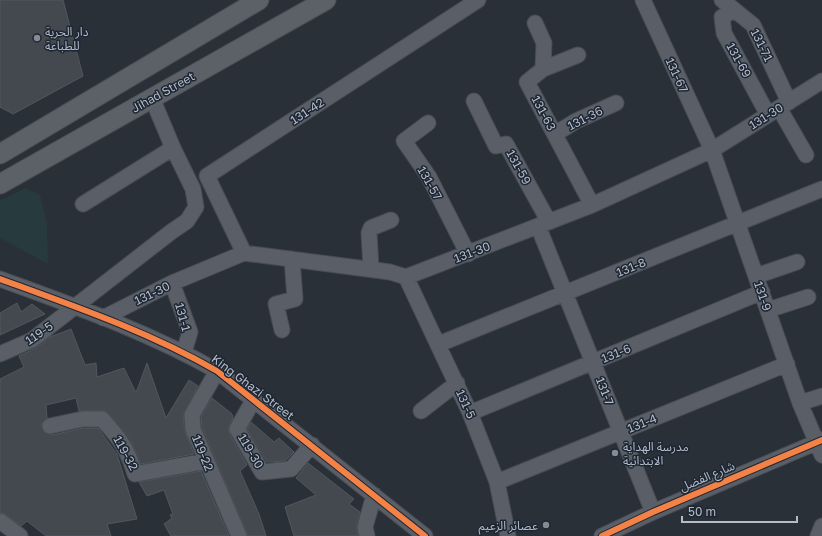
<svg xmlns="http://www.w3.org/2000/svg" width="822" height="536" viewBox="0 0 822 536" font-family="'Golos Text','Noto Sans Arabic',sans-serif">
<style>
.green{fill:#273a3e}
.building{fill:#444950;stroke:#52575f}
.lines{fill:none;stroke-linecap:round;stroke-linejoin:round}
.minor-casing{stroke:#484c53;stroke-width:17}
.major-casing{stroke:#484c55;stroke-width:21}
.minor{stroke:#5a5e66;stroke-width:15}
.major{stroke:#5c6168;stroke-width:19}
.cycleway-casing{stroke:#1d2633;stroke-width:8}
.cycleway{stroke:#f48246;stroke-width:6}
.poi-dot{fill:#848b96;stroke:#1d2633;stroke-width:1.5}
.labels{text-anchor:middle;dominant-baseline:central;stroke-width:3;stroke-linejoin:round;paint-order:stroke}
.poi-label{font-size:12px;fill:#b4bcc9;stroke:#1d2633;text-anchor:start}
.street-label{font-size:12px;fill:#b4bcc9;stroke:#1d2633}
</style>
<rect width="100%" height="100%" fill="#2a3038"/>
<path class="green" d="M 25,188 L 40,195 L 47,225 L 48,264 L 0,238 L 0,201 Z"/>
<path class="building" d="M 0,0 L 63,0 L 83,76 L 13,114 L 0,107 Z
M 17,303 L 21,312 L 32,304 L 45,314 L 0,335 L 0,313 Z
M 71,329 L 85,365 L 96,363 L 97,377 L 124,368 L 136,393 L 147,363 L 166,418 L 189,380 L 198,386 L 183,416 L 185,432 L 194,454 L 141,464 L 130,439 L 106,411 L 79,411 L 76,398 L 46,405 L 47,418 L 41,424 L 44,432 L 52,435 L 84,428 L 98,428 L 117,454 L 137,519 L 107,524 L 111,536 L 46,536 L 27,521 L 21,526 L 5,514 L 0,512 L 0,379 L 24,367 L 19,356 L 36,348 L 50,337 Z
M 212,398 L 232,414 L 233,418 L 228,429 L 229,433 L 247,465 L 240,471 L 259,514 L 266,536 L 248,536 L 202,427 L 201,417 Z
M 251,422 L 274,442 L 279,438 L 294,452 L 285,461 L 267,462 L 247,429 Z
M 308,463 L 354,499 L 349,504 L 360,512 L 356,525 L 358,536 L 294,536 L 285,507 L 316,495 L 296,478 Z
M 201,471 L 229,536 L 171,536 L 164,524 L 172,518 L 170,515 L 173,514 L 164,490 L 147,496 L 139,482 Z"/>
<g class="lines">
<defs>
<path id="minor" d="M 643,0 L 712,150 L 800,403 L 822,455
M 722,0 L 753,25 L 789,102
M 734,10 L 722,17 L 724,33 L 768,115
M 535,23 L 544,43 L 543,69 L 527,82 L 592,205
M 543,69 L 578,55
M 474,101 L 496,146 L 506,144 L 549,222
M 779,108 L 806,155
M 428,123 L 404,141 L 429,177 L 468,254
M 555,134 L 576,121 L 616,103
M 83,204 L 173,148
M 538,226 L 653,512
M 244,253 L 207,176 L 478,0
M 371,269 L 369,233 L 371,228 L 391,220
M 756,276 L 797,262
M 406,277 L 470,413 L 497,482 L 508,536
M 0,279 C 74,306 149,332 217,371 L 425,536
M 172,283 L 190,332 L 184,352
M 768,310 L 808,297
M 103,318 L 172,283 L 244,253 L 390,272 L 406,277 L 592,205 L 712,150 L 822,81
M 282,330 L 276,304 L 295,299 L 292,259
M 439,344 L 822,189
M 0,354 L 32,340 L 171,232 L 187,221 L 196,207 L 193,189 L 173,148 L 152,98
M 217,371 L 192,415 L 193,429 L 239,536
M 254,399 L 237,429 L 262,472 L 291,469 L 312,445
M 800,403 L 822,396
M 421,411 L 457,383
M 470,413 L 762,292
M 50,426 L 83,419 L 102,419 C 120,439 127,448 135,474 L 207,461
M 497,482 L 787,364
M 0,521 L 20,536
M 367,536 L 365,527 L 374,495
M 602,536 L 653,512 L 822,440
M 818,536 L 822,526"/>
<path id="major" d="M 0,154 L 259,0
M 0,184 L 326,0"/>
</defs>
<use href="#minor" class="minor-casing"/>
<use href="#major" class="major-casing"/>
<use href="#minor" class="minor"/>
<use href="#major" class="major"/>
<defs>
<path id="cycleway" d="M 0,279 C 74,306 149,332 217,371 L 425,536
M 602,536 L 653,512 L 822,440"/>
</defs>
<use href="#cycleway" class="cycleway-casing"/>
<use href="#cycleway" class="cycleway"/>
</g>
<g class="poi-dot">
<circle cx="37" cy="38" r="4"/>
<circle cx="615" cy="453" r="4"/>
<circle cx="546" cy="525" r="4"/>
</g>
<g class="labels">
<g class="poi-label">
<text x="45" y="31">دار الحرية<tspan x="45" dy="14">للطباعة</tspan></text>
<text x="623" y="446">مدرسة الهداية<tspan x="623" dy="14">الابتدائية</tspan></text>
<text x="538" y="525" text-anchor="end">عصائر الزعيم</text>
</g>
<g class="street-label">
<text transform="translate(762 45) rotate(64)">131-71</text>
<text transform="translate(739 60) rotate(61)">131-69</text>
<text transform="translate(677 75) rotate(65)">131-67</text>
<text transform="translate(163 92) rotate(-29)">Jihad Street</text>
<text transform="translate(307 111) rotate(-33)">131-42</text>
<text transform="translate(544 113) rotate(62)">131-63</text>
<text transform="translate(766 116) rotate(-32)">131-30</text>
<text transform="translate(585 118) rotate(-27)">131-36</text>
<text transform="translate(519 167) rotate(61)">131-59</text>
<text transform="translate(430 183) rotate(60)">131-57</text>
<text transform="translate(472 252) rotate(-21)">131-30</text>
<text transform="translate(631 267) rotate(-22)">131-8</text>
<text transform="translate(152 293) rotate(-26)">131-30</text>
<text transform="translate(763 296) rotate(71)">131-9</text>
<text transform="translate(183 317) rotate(75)">131-1</text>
<text transform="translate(39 333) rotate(-34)">119-5</text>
<text transform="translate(616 353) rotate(-22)">131-6</text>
<text transform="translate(253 387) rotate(37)">King Ghazi Street</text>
<text transform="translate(605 391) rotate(68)">131-7</text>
<text transform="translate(466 404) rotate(66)">131-5</text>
<text transform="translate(642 423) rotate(-22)">131-4</text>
<text transform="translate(251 451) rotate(59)">119-30</text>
<text transform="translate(126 453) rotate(61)">119-32</text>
<text transform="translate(203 453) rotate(68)">119-22</text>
<text transform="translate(707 476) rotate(-23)">شارع الفضل</text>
</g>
</g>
<path d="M682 516v6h115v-6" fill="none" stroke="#b4bcc9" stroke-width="2"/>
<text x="688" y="516" font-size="12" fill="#b4bcc9" stroke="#1d2633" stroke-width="3" paint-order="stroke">50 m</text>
</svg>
